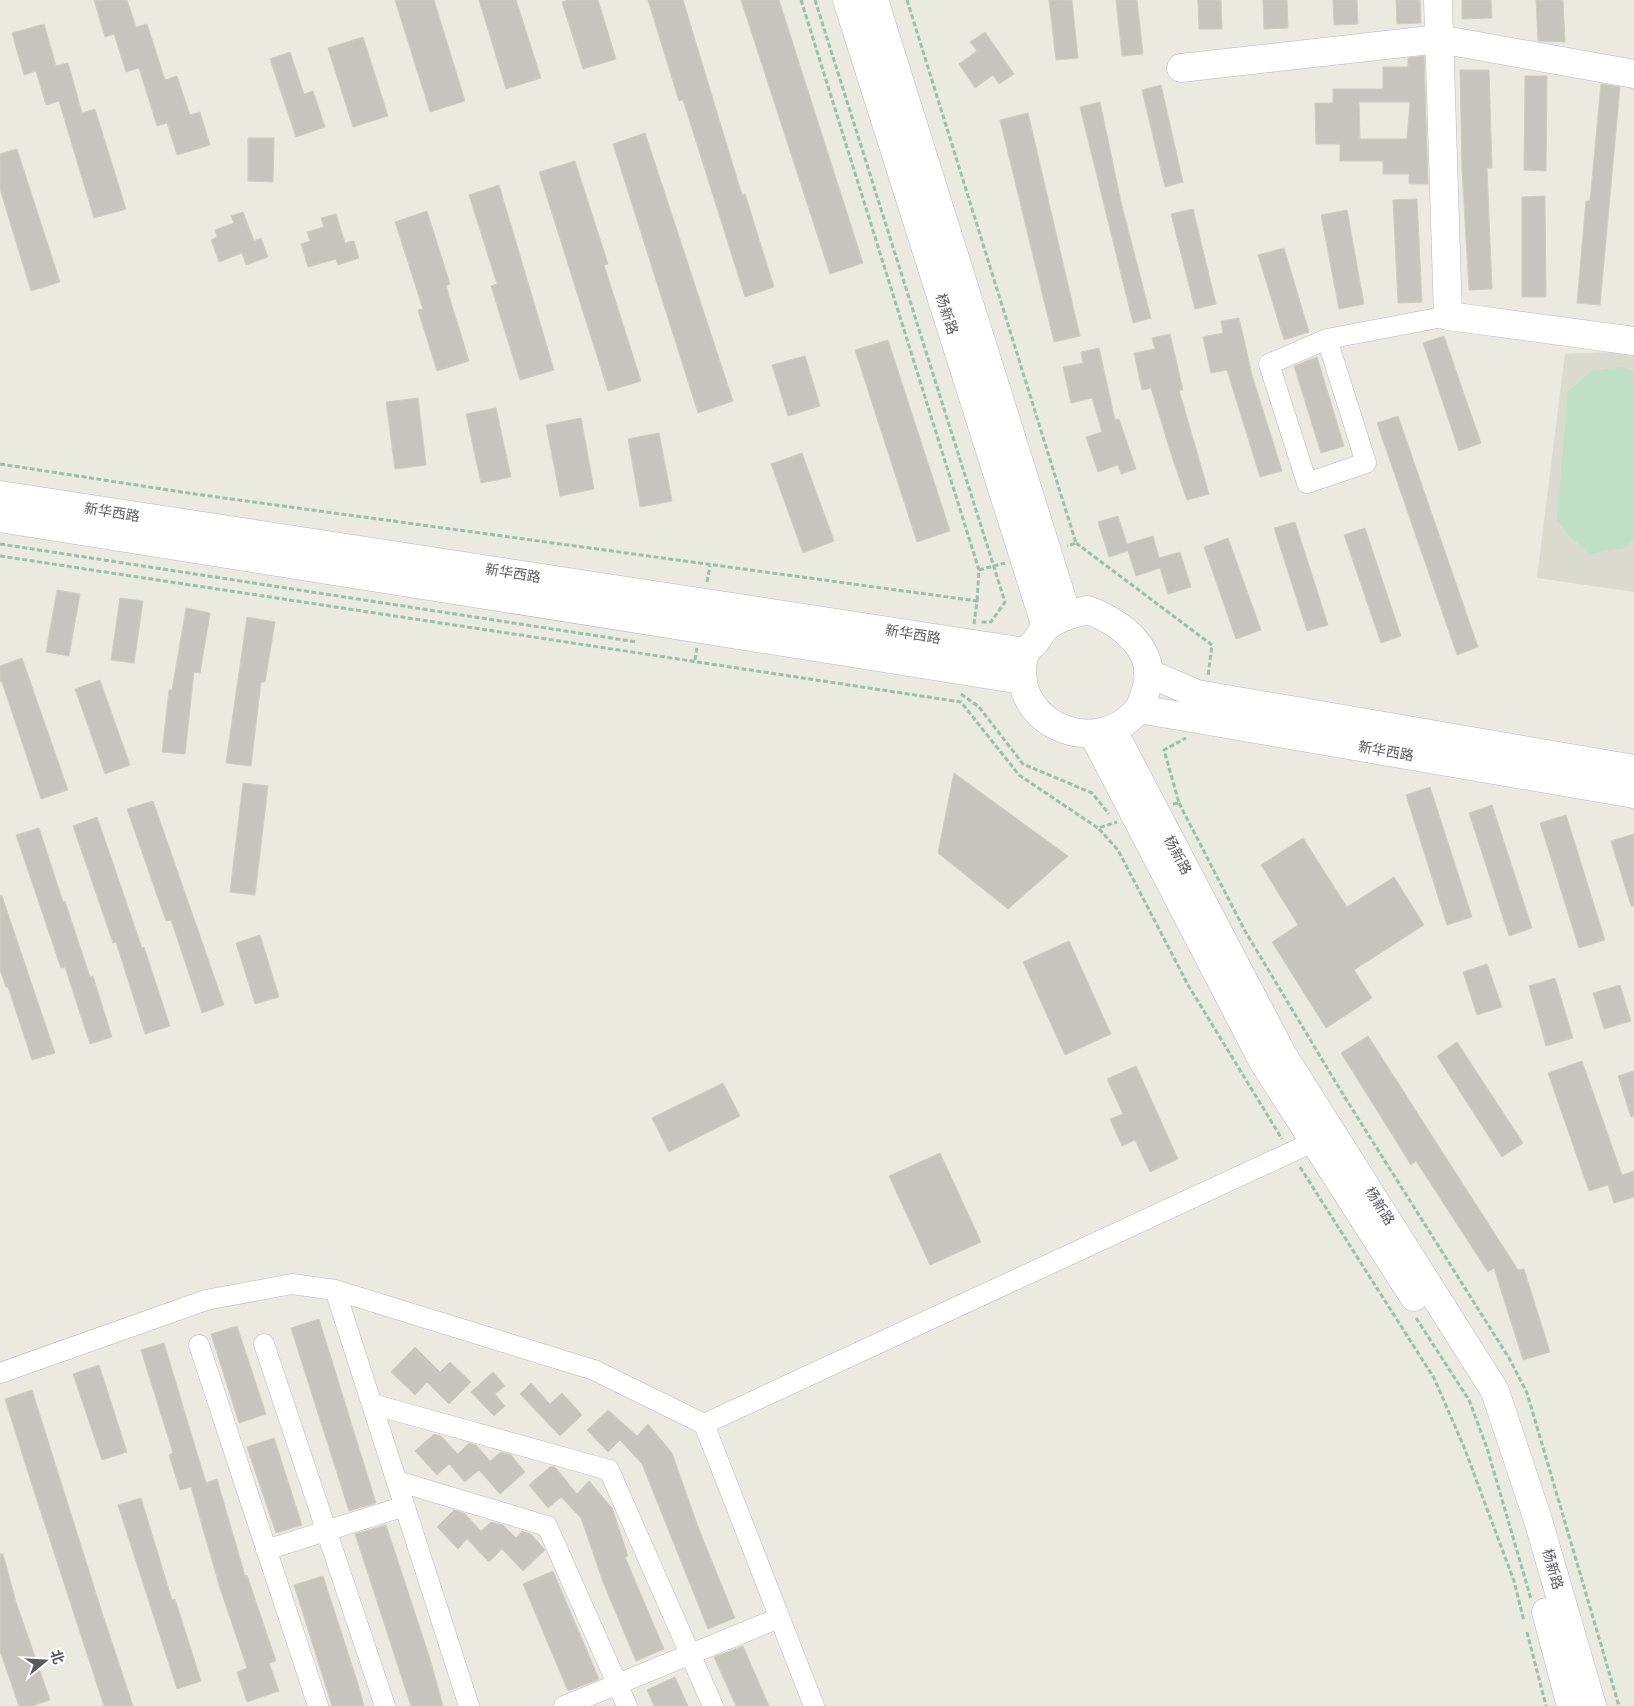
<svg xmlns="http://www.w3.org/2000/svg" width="1634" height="1706" viewBox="0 0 1634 1706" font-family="'DM Sans','Noto Sans SC',sans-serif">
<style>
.education{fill:#dadacf}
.green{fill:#bfe0c7}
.building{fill:#c6c5bd;stroke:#cecdc0;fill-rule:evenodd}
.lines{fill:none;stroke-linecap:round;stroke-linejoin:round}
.street-casing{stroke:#b6b7bc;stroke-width:21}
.secondary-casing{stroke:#b6b7be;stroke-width:29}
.path{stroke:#9abfad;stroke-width:3;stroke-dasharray:5 2.5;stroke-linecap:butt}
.street{stroke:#fff;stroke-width:20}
.secondary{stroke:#fff;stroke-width:28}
.labels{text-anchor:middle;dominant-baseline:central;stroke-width:4;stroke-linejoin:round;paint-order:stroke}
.street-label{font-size:14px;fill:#595a60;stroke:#fff}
</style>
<rect width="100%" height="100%" fill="#eaeae0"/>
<path class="education" d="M 1634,351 L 1634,592 L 1537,578 L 1565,354 Z"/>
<path class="green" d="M 1622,367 L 1634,372 L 1634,540 L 1624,548 L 1590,554 L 1570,537 L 1557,519 L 1568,391 L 1592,371 Z"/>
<path class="building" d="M 94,0 L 127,0 L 136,27 L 147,24 L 165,80 L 177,76 L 190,115 L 200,112 L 210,145 L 177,155 L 167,123 L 157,126 L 139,68 L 126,72 L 114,34 L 105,37 Z
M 395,0 L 434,0 L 465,101 L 430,112 Z
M 479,0 L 516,0 L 541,78 L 506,89 Z
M 569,0 L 598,0 L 616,59 L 583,69 L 562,2 Z
M 648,0 L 683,0 L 742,195 L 745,194 L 774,287 L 745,297 L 683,100 L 679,101 Z
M 741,0 L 779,0 L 863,263 L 830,274 Z
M 1049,0 L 1072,0 L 1078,58 L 1056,60 Z
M 1116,0 L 1137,0 L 1143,54 L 1122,56 Z
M 1198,0 L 1221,0 L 1222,29 L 1199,29 Z
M 1263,0 L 1287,0 L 1288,28 L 1264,29 Z
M 1333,0 L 1357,0 L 1358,24 L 1334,25 Z
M 1396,0 L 1420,0 L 1421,23 L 1397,24 Z
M 1462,0 L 1491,0 L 1492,18 L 1462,19 Z
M 1536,0 L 1563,0 L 1565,42 L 1538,41 Z
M 44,24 L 56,66 L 68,63 L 82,113 L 95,109 L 126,209 L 94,218 L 59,101 L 46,105 L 36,71 L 24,75 L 12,33 Z
M 985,32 L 1014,74 L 999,84 L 993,75 L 975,88 L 959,64 L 977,51 L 970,42 Z
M 363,37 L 388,116 L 353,127 L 328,48 Z
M 290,52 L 304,94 L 313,91 L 325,127 L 296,137 L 270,59 Z
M 1424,56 L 1428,184 L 1409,184 L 1409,174 L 1383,174 L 1383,161 L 1340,161 L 1340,144 L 1316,144 L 1315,103 L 1333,103 L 1333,89 L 1383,89 L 1383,67 L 1408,67 L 1408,58 ZM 1359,102 L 1410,102 L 1407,139 L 1360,139 Z
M 1460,70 L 1489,70 L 1492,168 L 1487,168 L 1492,289 L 1469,290 L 1462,169 Z
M 1525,76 L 1547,76 L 1546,171 L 1524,170 Z
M 1601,84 L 1620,87 L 1600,305 L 1577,303 L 1586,201 L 1590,201 Z
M 1161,85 L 1183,182 L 1165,187 L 1142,90 Z
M 1100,102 L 1121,202 L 1151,318 L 1133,323 L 1080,107 Z
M 1028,113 L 1080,336 L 1054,342 L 1000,120 Z
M 645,133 L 733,401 L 698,413 L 613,144 Z
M 248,138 L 274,138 L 273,182 L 248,181 Z
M 17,149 L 60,282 L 31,291 L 0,189 L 0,154 Z
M 575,161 L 608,264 L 604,265 L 641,381 L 608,391 L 539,172 Z
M 499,185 L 554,370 L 520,380 L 491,286 L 497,284 L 469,195 Z
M 1545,196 L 1546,297 L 1522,297 L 1522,197 Z
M 1417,199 L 1422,302 L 1398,303 L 1393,200 Z
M 1193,209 L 1216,304 L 1195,309 L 1171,214 Z
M 1347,210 L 1364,304 L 1339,309 L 1321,215 Z
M 427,211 L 450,284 L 446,286 L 469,361 L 437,371 L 418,310 L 423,309 L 395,222 Z
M 243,212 L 254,241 L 261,238 L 268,257 L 246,265 L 242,253 L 219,262 L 211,240 L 217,237 L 215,230 L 234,223 L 231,216 Z
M 336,214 L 345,243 L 354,241 L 359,258 L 338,265 L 336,259 L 308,267 L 301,244 L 310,241 L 307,232 L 324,227 L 321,218 Z
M 1284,248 L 1309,332 L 1284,340 L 1258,255 Z
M 1239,318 L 1252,375 L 1282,471 L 1260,477 L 1227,370 L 1211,373 L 1203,337 L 1223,333 L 1221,321 Z
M 1170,334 L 1183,390 L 1179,390 L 1209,494 L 1187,500 L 1173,460 L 1151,388 L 1142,390 L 1134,353 L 1155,349 L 1152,338 Z
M 1444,336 L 1481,443 L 1459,451 L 1423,343 Z
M 888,340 L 950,531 L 917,542 L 855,350 Z
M 1099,348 L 1115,420 L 1119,419 L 1136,469 L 1121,474 L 1118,465 L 1098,472 L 1086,437 L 1102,432 L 1092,398 L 1071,403 L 1063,367 L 1083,363 L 1081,352 Z
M 805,356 L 820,406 L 788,416 L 772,365 Z
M 1317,357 L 1344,446 L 1321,453 L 1294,366 Z
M 418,398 L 426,465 L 395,469 L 386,402 Z
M 496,408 L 511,477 L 481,483 L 466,414 Z
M 1398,416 L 1478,647 L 1457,655 L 1377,423 Z
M 581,418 L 594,489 L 560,496 L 546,425 Z
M 659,433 L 672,501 L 640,507 L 628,439 Z
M 802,453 L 834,541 L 803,553 L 771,464 Z
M 1118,516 L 1127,544 L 1153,536 L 1159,558 L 1180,552 L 1191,587 L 1168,594 L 1160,568 L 1136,576 L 1128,551 L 1109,557 L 1098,522 Z
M 1295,522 L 1328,625 L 1307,631 L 1274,528 Z
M 1365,528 L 1401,636 L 1381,643 L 1344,535 Z
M 1228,538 L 1261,630 L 1236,639 L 1204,547 Z
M 57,590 L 80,594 L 69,656 L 46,652 Z
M 120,598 L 143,601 L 134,663 L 111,660 Z
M 186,608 L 210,613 L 200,673 L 194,672 L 185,754 L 162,752 L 169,690 L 172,690 Z
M 247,617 L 275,622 L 265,682 L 261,682 L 251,766 L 226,763 Z
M 22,658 L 68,790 L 41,799 L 2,682 L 0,682 L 0,666 Z
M 100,680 L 130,765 L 105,774 L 75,689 Z
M 954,773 L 1068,856 L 1008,909 L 938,853 Z
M 243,783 L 268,786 L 255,895 L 230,892 Z
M 1430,787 L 1472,917 L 1447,925 L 1406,795 Z
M 153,801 L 224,1005 L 202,1013 L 171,920 L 166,921 L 127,809 Z
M 1492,805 L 1532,928 L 1509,936 L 1469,813 Z
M 1566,815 L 1605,940 L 1579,948 L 1540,823 Z
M 97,817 L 142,948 L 144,947 L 170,1026 L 145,1034 L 116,942 L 113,943 L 73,826 Z
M 39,828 L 63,902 L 65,901 L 90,977 L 93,976 L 112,1037 L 90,1044 L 65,967 L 61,968 L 16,835 Z
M 1634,834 L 1634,906 L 1631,906 L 1611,841 Z
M 1303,838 L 1347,907 L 1394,877 L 1424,925 L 1354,970 L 1372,998 L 1326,1028 L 1272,942 L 1298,925 L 1261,865 Z
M 0,896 L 2,896 L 55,1053 L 32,1060 L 8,987 L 6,987 L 0,970 Z
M 260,935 L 279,997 L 255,1004 L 236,943 Z
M 1069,941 L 1111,1034 L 1065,1055 L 1023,962 Z
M 1487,964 L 1502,1007 L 1477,1015 L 1463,972 Z
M 1555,978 L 1573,1038 L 1546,1046 L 1529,986 Z
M 1620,985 L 1631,1021 L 1604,1029 L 1593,993 Z
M 1368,1036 L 1518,1270 L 1524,1269 L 1550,1352 L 1523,1360 L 1494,1268 L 1488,1272 L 1416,1161 L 1411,1165 L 1341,1053 Z
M 1457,1042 L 1523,1143 L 1502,1157 L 1437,1056 Z
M 1582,1061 L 1622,1175 L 1634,1171 L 1634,1197 L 1614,1203 L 1608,1185 L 1589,1191 L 1548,1073 Z
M 1136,1066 L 1178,1159 L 1150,1172 L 1135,1140 L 1122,1146 L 1110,1119 L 1123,1114 L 1107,1079 Z
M 1634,1071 L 1634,1116 L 1631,1117 L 1618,1076 Z
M 723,1083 L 740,1116 L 669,1152 L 652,1118 Z
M 940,1153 L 981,1242 L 930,1265 L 889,1176 Z
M 319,1319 L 376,1503 L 349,1511 L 291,1328 Z
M 237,1326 L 266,1414 L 239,1423 L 211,1334 Z
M 164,1343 L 206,1483 L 217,1479 L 245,1576 L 247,1575 L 276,1661 L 269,1663 L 279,1691 L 247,1702 L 237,1672 L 247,1668 L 219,1585 L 191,1487 L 180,1490 L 169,1455 L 173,1453 L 141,1350 Z
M 415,1347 L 440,1372 L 450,1362 L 471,1382 L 449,1404 L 427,1382 L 415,1395 L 391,1372 Z
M 99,1365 L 127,1452 L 102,1460 L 73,1374 Z
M 493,1372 L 505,1386 L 495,1394 L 505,1406 L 494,1416 L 471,1392 Z
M 531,1383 L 550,1404 L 562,1393 L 582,1415 L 560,1436 L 520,1394 Z
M 32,1390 L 100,1606 L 133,1706 L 104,1706 L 32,1485 L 5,1399 Z
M 608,1410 L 637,1436 L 648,1424 L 672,1453 L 700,1532 L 735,1618 L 708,1629 L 642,1464 L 620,1440 L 608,1452 L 587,1430 Z
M 434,1434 L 441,1436 L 458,1454 L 469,1443 L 476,1445 L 490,1461 L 501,1452 L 511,1455 L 525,1472 L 500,1494 L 479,1470 L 465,1482 L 449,1464 L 437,1475 L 415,1451 Z
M 274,1438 L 302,1525 L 276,1533 L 247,1447 Z
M 551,1466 L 555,1467 L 577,1494 L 589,1481 L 612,1508 L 628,1556 L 625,1557 L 664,1649 L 636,1661 L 603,1582 L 581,1518 L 561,1497 L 548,1508 L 529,1485 Z
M 141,1498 L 172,1600 L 175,1599 L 201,1681 L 177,1689 L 118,1505 Z
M 454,1510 L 464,1513 L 481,1531 L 491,1522 L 503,1525 L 516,1538 L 522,1531 L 531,1534 L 545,1550 L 523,1571 L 502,1549 L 489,1562 L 467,1539 L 458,1549 L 437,1527 Z
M 386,1525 L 431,1662 L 443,1706 L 411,1706 L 355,1534 Z
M 0,1554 L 3,1554 L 16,1602 L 50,1700 L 32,1706 L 19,1706 L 0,1651 Z
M 553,1571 L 599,1679 L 568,1691 L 523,1584 Z
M 323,1576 L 359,1687 L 364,1706 L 332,1706 L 294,1585 Z
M 743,1646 L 769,1706 L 736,1706 L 714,1657 Z
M 675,1677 L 688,1706 L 654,1706 L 647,1690 Z"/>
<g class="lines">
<defs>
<path id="street" d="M 1327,339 L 1366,463 L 1307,483 L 1269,364 L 1327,339 L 1448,316
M 335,1290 L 469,1706
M 264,1344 L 385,1706
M 199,1345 L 318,1706
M 0,1373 L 206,1300 L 292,1284 L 335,1290 L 594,1370 L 704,1424 L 814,1706
M 372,1404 L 609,1470 L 713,1706
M 704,1424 L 1313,1142 L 1326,1133
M 397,1481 L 547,1526 L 627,1706
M 266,1550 L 405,1506
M 564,1706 L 779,1618"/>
<path id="secondary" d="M 847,0 L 1046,627
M 874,0 L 1067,615
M 1438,0 L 1448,316 L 1634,341
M 1181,68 L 1439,39 L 1634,74
M 0,495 L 1025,652
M 0,518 L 1023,680
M 1088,610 C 1122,623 1161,652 1145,693 C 1143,699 1141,706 1137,711 C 1092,762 1005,719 1025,653 C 1027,649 1032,646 1035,642 C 1039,637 1042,631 1046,627 C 1058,617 1074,613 1088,610 Z
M 1148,673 L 1197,694 L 1634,769
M 1139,709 L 1634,794
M 1112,729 L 1282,1054 L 1495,1391 L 1538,1520 L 1592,1706
M 1093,734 L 1264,1063 L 1414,1297
M 1546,1612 L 1571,1706"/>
</defs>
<use href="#street" class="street-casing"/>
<use href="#secondary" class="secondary-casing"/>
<path class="path" d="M 801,0 L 979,570 L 977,601
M 815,0 L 1005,602 L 991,622 L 981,622
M 907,0 L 1076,543 L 1067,546
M 0,464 L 188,493 L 977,601 L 974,624
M 1076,543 L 1212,645 L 1208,676
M 0,544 L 637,642
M 0,556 L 961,702 L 1019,775 L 1098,828 L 1117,822
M 979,570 L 1005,563
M 707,582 L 710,566
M 695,660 L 697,648
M 961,694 L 979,707 L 1023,764 L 1092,793 L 1109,814
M 1179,803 L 1245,931 L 1344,1096 L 1509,1358 L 1527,1393 L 1619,1706
M 1173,804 L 1179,803 L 1164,750 L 1186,738
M 1099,829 L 1118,850 L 1188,985 L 1282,1139
M 1300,1167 L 1434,1378 L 1464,1447 L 1514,1581 L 1524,1621
M 1416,1318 L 1469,1400 L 1487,1448 L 1531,1599
M 1527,1632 L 1546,1706"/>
<use href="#street" class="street"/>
<use href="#secondary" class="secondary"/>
</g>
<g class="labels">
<g class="street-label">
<text transform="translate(947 314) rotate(72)">杨新路</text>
<text transform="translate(112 512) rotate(9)">新华西路</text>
<text transform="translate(513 573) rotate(9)">新华西路</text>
<text transform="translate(913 634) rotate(9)">新华西路</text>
<text transform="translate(1386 751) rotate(10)">新华西路</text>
<text transform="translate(1178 855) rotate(62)">杨新路</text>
<text transform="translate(1380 1206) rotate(58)">杨新路</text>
<text transform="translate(1553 1569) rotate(74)">杨新路</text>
</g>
</g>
<g transform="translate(45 1661) rotate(72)" stroke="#ffffff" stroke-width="4" paint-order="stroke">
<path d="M0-4L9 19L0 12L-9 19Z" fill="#595a60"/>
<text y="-8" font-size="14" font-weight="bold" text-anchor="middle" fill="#595a60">北</text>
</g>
</svg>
